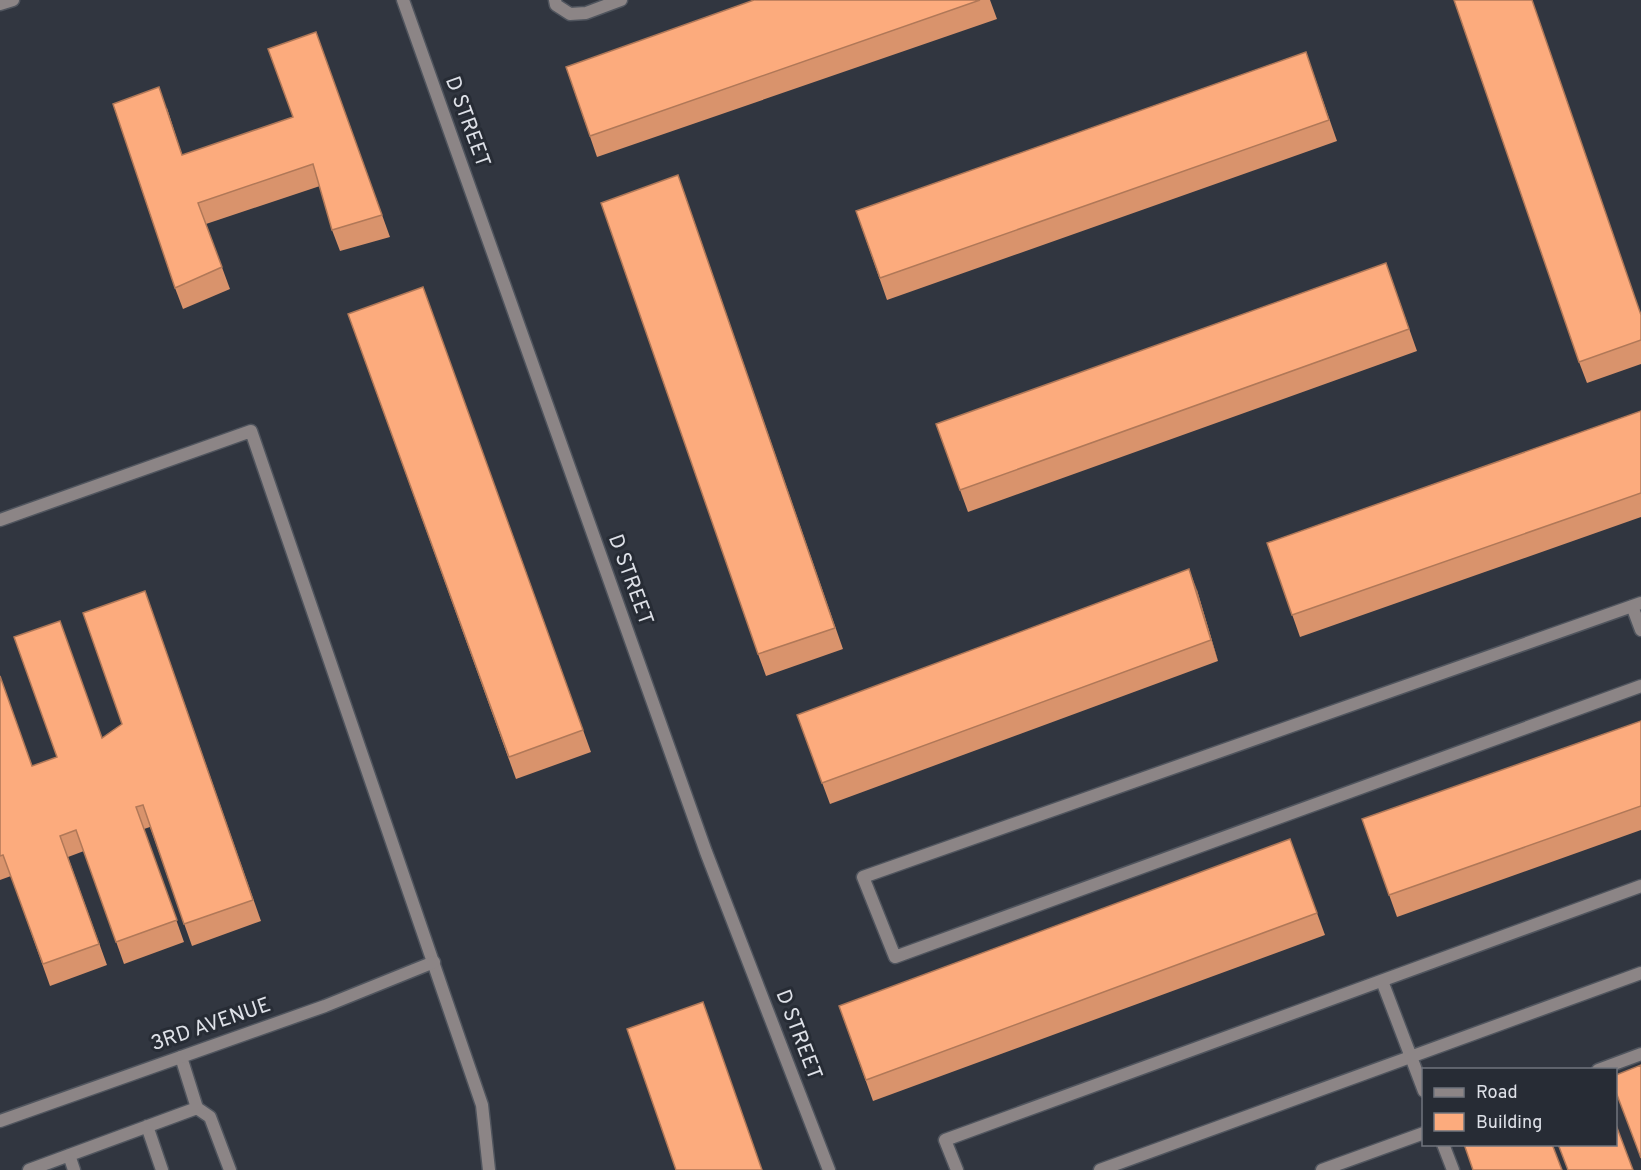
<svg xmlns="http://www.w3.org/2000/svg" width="1641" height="1170" viewBox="0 0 1641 1170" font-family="Overpass,sans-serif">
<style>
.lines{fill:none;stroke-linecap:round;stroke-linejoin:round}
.service-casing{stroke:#50555e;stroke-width:15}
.minor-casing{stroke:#50555e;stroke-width:15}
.service{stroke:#8c8586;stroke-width:12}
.minor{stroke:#8c8586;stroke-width:12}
.wall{fill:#d9936c}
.shaded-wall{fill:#b07858}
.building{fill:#fcab7d;stroke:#b07858;stroke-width:1.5}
.labels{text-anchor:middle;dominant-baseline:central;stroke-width:6;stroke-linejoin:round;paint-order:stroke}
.street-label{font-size:21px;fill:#dee1e8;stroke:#272c35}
</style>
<rect width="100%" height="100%" fill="#313640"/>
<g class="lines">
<defs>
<path id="service" d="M 555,0 L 556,5 L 570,14 L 586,13 L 621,0
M 0,520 L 251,431 L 482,1105 L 489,1170
M 1641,603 L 863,877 L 895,957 L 1641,686
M 1632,606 L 1641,630
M 1382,981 L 1424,1091
M 1598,1070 L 1641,1054
M 197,1108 L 210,1117 L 230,1170
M 147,1126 L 162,1170
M 1443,1144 L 1453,1170
M 69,1155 L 74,1170
M 29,1170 L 197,1108 L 181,1057
M 957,1170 L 945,1140 L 1641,886
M 1100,1170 L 1641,973
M 1322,1170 L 1424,1133"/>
<path id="minor" d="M 403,0 L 706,852 L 829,1170
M 0,4 L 13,0
M 0,1121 L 325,1006 L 434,962"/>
</defs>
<use href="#service" class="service-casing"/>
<use href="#minor" class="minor-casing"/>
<use href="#service" class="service"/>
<use href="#minor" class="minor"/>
</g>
<path class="wall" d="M 754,0 L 990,0 L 997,19 L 597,157 L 566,67 Z
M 316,32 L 390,237 L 340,251 L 332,230 L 320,186 L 206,224 L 230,289 L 183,309 L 175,288 L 167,108 L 182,155 L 293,117 Z
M 1306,52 L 1337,141 L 887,300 L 856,211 Z
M 678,175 L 843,649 L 766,676 L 758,654 Z
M 1386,263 L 1417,351 L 968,512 L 936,424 Z
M 423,287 L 591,752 L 516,779 L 348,314 Z
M 1641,314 L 1641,364 L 1587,383 L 1579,362 Z
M 1641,411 L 1641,517 L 1300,637 L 1267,543 Z
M 1197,590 L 1218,661 L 830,804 L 797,715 Z
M 145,591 L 261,921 L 192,946 L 150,827 L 144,829 L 184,942 L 124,964 L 84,851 L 68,857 L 107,965 L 50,986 L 11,876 L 0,880 L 0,676 L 32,766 L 57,757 L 102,738 L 122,724 Z
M 1641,721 L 1641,830 L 1397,917 L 1362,819 Z
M 1290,839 L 1325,935 L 873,1101 L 839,1006 Z"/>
<path class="shaded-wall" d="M 1189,569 L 1197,590 L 1218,661 L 1211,640 Z"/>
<path class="building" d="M 754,0 L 980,0 L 590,136 L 566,67 Z
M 1454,0 L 1532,0 L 1641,315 L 1641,340 L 1579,362 Z
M 316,32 L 382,215 L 332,230 L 313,164 L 198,203 L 222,267 L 175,288 L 113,104 L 159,87 L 182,155 L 293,117 L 268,49 Z
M 1306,52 L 1329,120 L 880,278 L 856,211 Z
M 678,175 L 835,628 L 758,654 L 601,203 Z
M 1386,263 L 1409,329 L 960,490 L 936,424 Z
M 423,287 L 583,730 L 509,757 L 348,314 Z
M 1641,411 L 1641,493 L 1292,615 L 1267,543 Z
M 1189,569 L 1211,640 L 822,783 L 797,715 Z
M 145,591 L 253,900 L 184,924 L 143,805 L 136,807 L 177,920 L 116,942 L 76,830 L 60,836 L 99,944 L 43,964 L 3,855 L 0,856 L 0,676 L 32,766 L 57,757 L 14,637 L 60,621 L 102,738 L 122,724 L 83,613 Z
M 1641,721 L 1641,806 L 1389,895 L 1362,819 Z
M 1290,839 L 1317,913 L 866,1080 L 839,1006 Z
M 703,1002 L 762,1170 L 676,1170 L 627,1029 Z
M 1641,1065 L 1641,1158 L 1616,1092 L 1616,1075 Z
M 1616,1125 L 1633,1170 L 1568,1170 L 1558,1144 L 1616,1144 Z
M 1464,1144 L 1552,1144 L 1562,1170 L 1473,1170 Z"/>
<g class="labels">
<g class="street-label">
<text transform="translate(467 122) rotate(70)">D STREET</text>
<text transform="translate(630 580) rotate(70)">D STREET</text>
<text transform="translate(211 1025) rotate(-19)">3RD AVENUE</text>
<text transform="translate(798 1035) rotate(69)">D STREET</text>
</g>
</g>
<rect x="1422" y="1068" width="195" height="78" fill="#272c35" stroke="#70747d" stroke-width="1.5"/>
<rect x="1434" y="1088" width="30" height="9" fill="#8c8586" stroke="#70747d" stroke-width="1.5"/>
<text x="1476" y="1098" font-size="18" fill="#dee1e8">Road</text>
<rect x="1434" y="1113" width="30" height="18" fill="#fcab7d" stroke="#70747d" stroke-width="1.5"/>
<text x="1476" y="1128" font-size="18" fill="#dee1e8">Building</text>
</svg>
